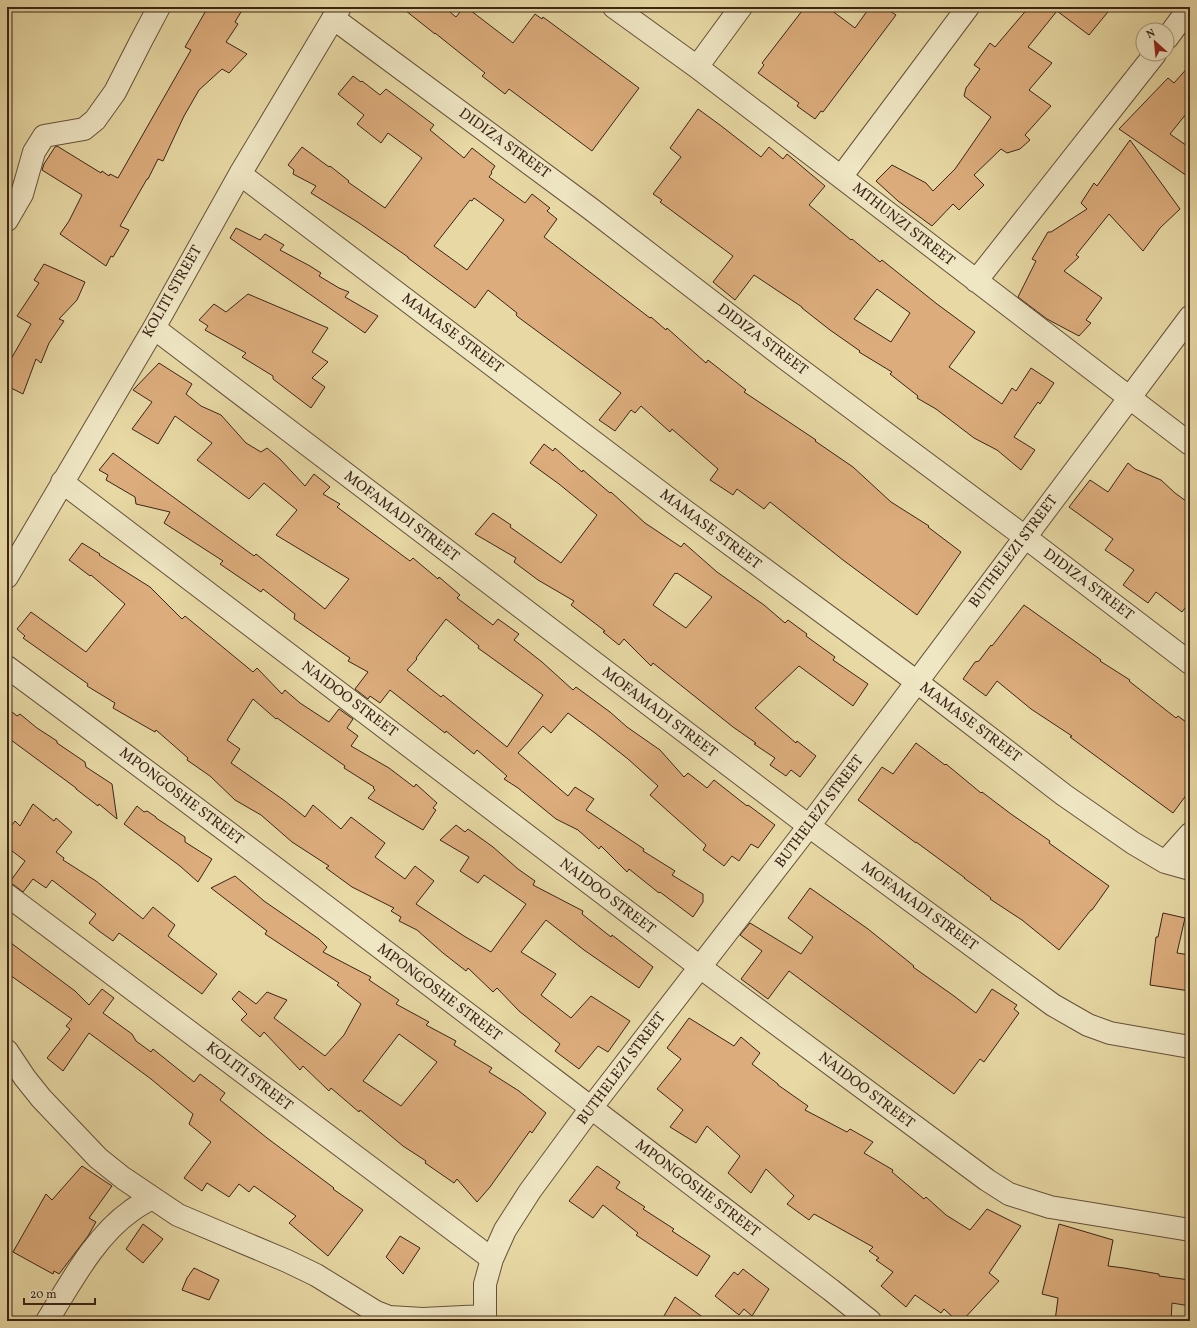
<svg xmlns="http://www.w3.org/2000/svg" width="1197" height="1328" viewBox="0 0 1197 1328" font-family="Vollkorn,serif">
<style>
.building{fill:#dcac7c;stroke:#3b2518;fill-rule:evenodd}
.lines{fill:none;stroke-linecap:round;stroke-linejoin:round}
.minor-casing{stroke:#66523b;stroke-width:24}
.minor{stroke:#efe6c4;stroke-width:22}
.labels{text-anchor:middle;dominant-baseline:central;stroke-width:3.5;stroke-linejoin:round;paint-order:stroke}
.street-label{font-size:15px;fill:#3b2518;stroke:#efe6c4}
</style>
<rect width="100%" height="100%" fill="#e7d8a4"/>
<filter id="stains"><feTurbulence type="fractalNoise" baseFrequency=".005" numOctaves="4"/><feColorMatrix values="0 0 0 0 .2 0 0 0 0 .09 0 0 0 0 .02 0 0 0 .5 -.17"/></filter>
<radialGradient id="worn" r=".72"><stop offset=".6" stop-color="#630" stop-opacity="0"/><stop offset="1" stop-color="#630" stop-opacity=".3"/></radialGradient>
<path class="building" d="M 208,7 L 244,7 L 235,22 L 238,24 L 226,42 L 247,54 L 229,73 L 222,69 L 199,90 L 184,116 L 163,161 L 158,159 L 148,179 L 147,179 L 120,226 L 129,230 L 113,257 L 111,256 L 106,266 L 60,234 L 69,221 L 82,195 L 42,170 L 44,164 L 55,147 L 57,146 L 101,173 L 102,171 L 109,176 L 110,174 L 118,178 L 191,50 L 185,47 Z
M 401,7 L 444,7 L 456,17 L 464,7 L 466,7 L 513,43 L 535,14 L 542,19 L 543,17 L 639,88 L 592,151 L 509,89 L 505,94 L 482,76 L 485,73 L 435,33 L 435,34 Z
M 805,7 L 827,7 L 855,28 L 870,7 L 884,7 L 896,15 L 823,112 L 821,111 L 815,119 L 797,106 L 799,103 L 758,73 L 764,65 L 762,63 Z
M 1029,7 L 1112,7 L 1089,35 L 1057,11 L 1028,47 L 1052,63 L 1029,90 L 1051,106 L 1025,135 L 1030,140 L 1020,149 L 1007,153 L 1001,149 L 974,175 L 984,185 L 959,210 L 953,204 L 932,226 L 898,201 L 876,181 L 892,165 L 926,183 L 933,191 L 955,169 L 991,117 L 964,96 L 966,88 L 980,69 L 974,65 L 990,43 L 995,47 Z
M 1190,65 L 1190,109 L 1170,134 L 1190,148 L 1190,178 L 1119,129 L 1168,78 L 1174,83 Z
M 353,76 L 361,82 L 362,81 L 380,95 L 386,89 L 434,125 L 430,130 L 464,158 L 472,148 L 495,166 L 491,172 L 492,173 L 489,177 L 525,203 L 532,194 L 550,208 L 547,211 L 557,219 L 544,237 L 650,318 L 651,317 L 666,330 L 667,328 L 706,363 L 708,360 L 746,390 L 744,392 L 816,440 L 815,441 L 853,467 L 891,502 L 929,526 L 928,527 L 961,552 L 917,615 L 843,560 L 770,502 L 764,509 L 737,489 L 733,495 L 710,480 L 718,469 L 672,429 L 670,432 L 641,406 L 635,413 L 631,410 L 615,431 L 599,420 L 621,393 L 518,317 L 516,315 L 517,313 L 488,290 L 475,308 L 408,258 L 408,257 L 359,223 L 311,193 L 316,186 L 293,174 L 294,170 L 288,165 L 302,147 L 329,167 L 330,166 L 349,181 L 348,182 L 385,208 L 422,158 L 388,133 L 381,143 L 357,124 L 364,115 L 338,94 ZM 474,198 L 504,220 L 467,270 L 434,246 L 470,200 L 472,201 Z
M 698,109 L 720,125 L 761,157 L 769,147 L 783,159 L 787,154 L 825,186 L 809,205 L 851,240 L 852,239 L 880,262 L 882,260 L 937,304 L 975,332 L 949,367 L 1002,404 L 1012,388 L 1016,391 L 1031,368 L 1054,383 L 1040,404 L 1038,402 L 1014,437 L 1035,450 L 1021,470 L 997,450 L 974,438 L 936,409 L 917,398 L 918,396 L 890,374 L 892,372 L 859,352 L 860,351 L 830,330 L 802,308 L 802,307 L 754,275 L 735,300 L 713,282 L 733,256 L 660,202 L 662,200 L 653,194 L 681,157 L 670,148 ZM 877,289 L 910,313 L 891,342 L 854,319 Z
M 1130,140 L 1180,209 L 1160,228 L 1143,251 L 1109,214 L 1076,255 L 1079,257 L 1064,271 L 1102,298 L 1086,320 L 1091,323 L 1079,336 L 1047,319 L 1018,297 L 1036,261 L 1032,259 L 1048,232 L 1051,232 L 1087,209 L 1081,203 L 1094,183 L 1097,186 Z
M 236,228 L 260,240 L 265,234 L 284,245 L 280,250 L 310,266 L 321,273 L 319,276 L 339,288 L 349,292 L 345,297 L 378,316 L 365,333 L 230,238 Z
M 44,264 L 85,282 L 77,300 L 59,319 L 64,321 L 49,343 L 41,363 L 36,359 L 23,394 L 7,386 L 7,366 L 31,324 L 17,316 L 39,283 L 34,280 Z
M 248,294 L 328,328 L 312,352 L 328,362 L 312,378 L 325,387 L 311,408 L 273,379 L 273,376 L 242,357 L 246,353 L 205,330 L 208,326 L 199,320 L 214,304 L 226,312 Z
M 159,363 L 192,384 L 186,394 L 201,406 L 221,415 L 246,443 L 261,452 L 267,448 L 280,459 L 305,486 L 314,474 L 330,487 L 323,494 L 340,504 L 337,507 L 410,561 L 413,558 L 438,579 L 439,577 L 460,595 L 457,598 L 493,625 L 498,619 L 519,634 L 514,640 L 542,662 L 573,690 L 576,687 L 610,712 L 627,727 L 660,750 L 684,777 L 688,773 L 707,788 L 714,780 L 747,806 L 748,805 L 775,825 L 758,848 L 751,844 L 739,861 L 732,856 L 724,866 L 703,850 L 706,845 L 650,795 L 658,786 L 628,759 L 595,733 L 568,713 L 551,733 L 543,726 L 518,753 L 568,796 L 575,787 L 594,799 L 586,810 L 644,849 L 643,851 L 675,871 L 672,875 L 703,894 L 703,902 L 693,917 L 660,892 L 659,893 L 629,869 L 627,872 L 601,846 L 599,849 L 578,830 L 556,819 L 518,788 L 504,779 L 507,776 L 477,750 L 474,754 L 446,731 L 445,733 L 390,690 L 380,703 L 370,696 L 368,699 L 355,689 L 368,672 L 348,661 L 350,658 L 294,619 L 295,614 L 263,589 L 261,592 L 220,564 L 223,561 L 164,523 L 170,512 L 136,504 L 135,497 L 106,480 L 108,475 L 99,470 L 113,453 L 254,556 L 256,554 L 325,609 L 349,579 L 276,535 L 297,510 L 264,483 L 249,499 L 197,460 L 212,443 L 175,416 L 158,444 L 132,429 L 152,402 L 133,390 ZM 446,619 L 479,646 L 478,648 L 543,695 L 507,747 L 443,695 L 441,697 L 407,670 L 417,659 L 416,658 Z
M 544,444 L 553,451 L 555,448 L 582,472 L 583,470 L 610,493 L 611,492 L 645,523 L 681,547 L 684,543 L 717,572 L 764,605 L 785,623 L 788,620 L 807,634 L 806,636 L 835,657 L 833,660 L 868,684 L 853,706 L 799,666 L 755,708 L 796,743 L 797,741 L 816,756 L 800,777 L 791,770 L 786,776 L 770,765 L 775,758 L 754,744 L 756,743 L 733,727 L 653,663 L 651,666 L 624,639 L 619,645 L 603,632 L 605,631 L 571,605 L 574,601 L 538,580 L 514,562 L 516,558 L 475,534 L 493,513 L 511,525 L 510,527 L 561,563 L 597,515 L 559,484 L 530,463 ZM 675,573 L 676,574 L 677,573 L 712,597 L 686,628 L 653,605 Z
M 1128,463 L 1135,469 L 1161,480 L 1175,493 L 1190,504 L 1190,601 L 1182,612 L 1156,592 L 1148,603 L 1123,585 L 1134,570 L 1105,550 L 1113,539 L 1069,507 L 1090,480 L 1108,492 Z
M 82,543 L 100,554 L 99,555 L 150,587 L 182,619 L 185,616 L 253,672 L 257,668 L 282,694 L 285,690 L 300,703 L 329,722 L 339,709 L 353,719 L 347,728 L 358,736 L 351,746 L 389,768 L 414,787 L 416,784 L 437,803 L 433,808 L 436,810 L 423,830 L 368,798 L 375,790 L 373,788 L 374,787 L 344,768 L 345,766 L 277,718 L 276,719 L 253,699 L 227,740 L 240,749 L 231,763 L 285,801 L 305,817 L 313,805 L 341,829 L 351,817 L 385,843 L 375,857 L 405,879 L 415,866 L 434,881 L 416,904 L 464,936 L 491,952 L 526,904 L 484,875 L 478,883 L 460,871 L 469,857 L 440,840 L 456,825 L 465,832 L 468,829 L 493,847 L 518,869 L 535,881 L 533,885 L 583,911 L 582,914 L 611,937 L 612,935 L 653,967 L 639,988 L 584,950 L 546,920 L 521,952 L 556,974 L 541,995 L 571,1018 L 591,996 L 630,1021 L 608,1052 L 598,1046 L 579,1069 L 555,1051 L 560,1044 L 519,1011 L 497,988 L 493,992 L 468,968 L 466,971 L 443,953 L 417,930 L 399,921 L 401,917 L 391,911 L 394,908 L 352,887 L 326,868 L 329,866 L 292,842 L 261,815 L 235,800 L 210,776 L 187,760 L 188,758 L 156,730 L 155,732 L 113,708 L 115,703 L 87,686 L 88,684 L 23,638 L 25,636 L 17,629 L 31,612 L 86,652 L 125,604 L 91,575 L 90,576 L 69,560 Z
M 1024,605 L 1101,660 L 1100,661 L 1130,680 L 1129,681 L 1176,718 L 1178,716 L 1190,725 L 1190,790 L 1173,813 L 1070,737 L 1072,736 L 1031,709 L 997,681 L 986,696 L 963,679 L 975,662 L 979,661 L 991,645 L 992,646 Z
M 7,708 L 17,716 L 20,714 L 37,728 L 57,741 L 57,743 L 85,762 L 86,767 L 112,784 L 117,819 L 99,804 L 98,806 L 76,789 L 76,788 L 7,737 Z
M 916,743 L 945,765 L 946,764 L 981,793 L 982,792 L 1011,814 L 1050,841 L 1049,843 L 1109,886 L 1092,910 L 1091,910 L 1059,950 L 1022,920 L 990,899 L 991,898 L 964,878 L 965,878 L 916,842 L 916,843 L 858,800 L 882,767 L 893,774 Z
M 33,804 L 54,821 L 56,818 L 72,832 L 56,852 L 64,858 L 63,860 L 96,881 L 143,919 L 153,907 L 175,925 L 168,936 L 217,974 L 202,994 L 119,933 L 113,941 L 99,931 L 89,923 L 96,914 L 52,880 L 46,888 L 33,879 L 23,892 L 14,885 L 9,883 L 25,861 L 7,847 L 7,831 L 15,821 L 20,826 Z
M 137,806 L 144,812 L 147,811 L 156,817 L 156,818 L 185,837 L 185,842 L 212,859 L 198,882 L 180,866 L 124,824 Z
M 235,876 L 264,901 L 319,939 L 327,947 L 323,952 L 371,977 L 369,980 L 399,1000 L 396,1004 L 429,1022 L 426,1025 L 456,1041 L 454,1045 L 492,1068 L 489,1072 L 519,1091 L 546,1113 L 532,1133 L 530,1131 L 490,1187 L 477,1202 L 457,1179 L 454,1183 L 425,1163 L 426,1161 L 403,1146 L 360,1110 L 359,1112 L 331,1088 L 329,1091 L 303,1066 L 300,1070 L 264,1032 L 260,1037 L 241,1020 L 247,1014 L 232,999 L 239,991 L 256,1004 L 267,992 L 287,1000 L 274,1018 L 325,1056 L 344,1035 L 361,1004 L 337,985 L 339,983 L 265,934 L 267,931 L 211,888 ZM 399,1034 L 437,1062 L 401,1106 L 363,1081 Z
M 810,888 L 868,929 L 914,966 L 913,967 L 954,996 L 976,1013 L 992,989 L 1017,1005 L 1014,1009 L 1019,1013 L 984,1062 L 980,1059 L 954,1094 L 789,971 L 768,999 L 741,979 L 762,951 L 740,935 L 750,923 L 801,954 L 813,937 L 788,918 Z
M 1163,913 L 1185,918 L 1177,953 L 1190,955 L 1190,991 L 1150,985 L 1156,937 L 1158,937 Z
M 7,940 L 75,991 L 89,1005 L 102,989 L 114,998 L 103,1013 L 132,1034 L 136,1041 L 151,1052 L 153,1049 L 194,1082 L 200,1074 L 225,1093 L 220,1100 L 267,1138 L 334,1188 L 333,1189 L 363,1210 L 328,1256 L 289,1223 L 296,1216 L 254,1186 L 249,1192 L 239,1184 L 229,1197 L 207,1183 L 202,1191 L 184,1178 L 211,1142 L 189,1124 L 193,1114 L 151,1079 L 89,1033 L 63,1071 L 47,1058 L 70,1029 L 66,1026 L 72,1019 L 7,973 Z
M 689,1018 L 734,1046 L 741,1037 L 760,1053 L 752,1064 L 778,1084 L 778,1085 L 808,1106 L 805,1110 L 847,1132 L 850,1129 L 873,1142 L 864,1153 L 893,1170 L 892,1172 L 924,1199 L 926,1197 L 946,1215 L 970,1230 L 987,1209 L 1021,1226 L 989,1273 L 999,1281 L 962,1321 L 957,1321 L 944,1309 L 941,1313 L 915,1295 L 906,1307 L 881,1286 L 893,1272 L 876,1260 L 879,1258 L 869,1251 L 873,1247 L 814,1214 L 809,1220 L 787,1204 L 794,1196 L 766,1169 L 751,1193 L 728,1173 L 740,1156 L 707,1126 L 696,1143 L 670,1127 L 683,1110 L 657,1089 L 681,1059 L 667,1048 Z
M 82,1166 L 112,1186 L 89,1218 L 96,1222 L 88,1236 L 59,1274 L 54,1271 L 53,1274 L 13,1252 L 46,1194 L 52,1200 Z
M 597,1166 L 620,1182 L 616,1188 L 645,1207 L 643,1209 L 674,1229 L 672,1231 L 710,1256 L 697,1276 L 636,1235 L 638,1233 L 603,1205 L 593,1218 L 569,1201 Z
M 143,1224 L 163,1239 L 143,1263 L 126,1249 Z
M 1059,1224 L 1113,1240 L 1108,1266 L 1124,1268 L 1159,1274 L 1159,1276 L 1190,1280 L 1190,1306 L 1172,1303 L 1171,1321 L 1055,1321 L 1058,1298 L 1042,1294 Z
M 400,1236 L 420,1248 L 403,1274 L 386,1257 Z
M 194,1268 L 219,1280 L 209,1300 L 182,1290 L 187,1278 Z
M 743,1269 L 769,1289 L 752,1316 L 744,1309 L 739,1315 L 715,1296 L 734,1272 L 738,1275 Z
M 675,1297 L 708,1321 L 661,1321 Z"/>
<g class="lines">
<defs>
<path id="minor" d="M 614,7 L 697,67 L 1190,444
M 333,18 L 591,209 L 786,359 L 1025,537 L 1190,663
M 1167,38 L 1190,7
M 697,67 L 741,7
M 240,174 L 681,508 L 917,682 L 1064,795 L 1133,843 L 1165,862 L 1190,869
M 841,177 L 968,7
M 7,220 L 22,194 L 34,152 L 44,136 L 84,129 L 95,120 L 115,92 L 141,41 L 159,7
M 976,281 L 1155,54
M 154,328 L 809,826 L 1053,1005 L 1088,1025 L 1110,1033 L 1190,1047
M 62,482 L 700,967 L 987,1180 L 1009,1194 L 1050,1207 L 1190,1230
M 7,577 L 154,328 L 240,174 L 340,7
M 7,667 C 284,872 556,1082 831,1290 L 870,1321
M 1165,862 L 1190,834
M 7,895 L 492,1259
M 7,1051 L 25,1078 L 41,1098 L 98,1158 L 123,1178 L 178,1215 L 287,1261 L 316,1275 L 376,1312 L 389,1317 L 423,1319 L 484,1316
M 47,1321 C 70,1284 95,1236 131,1211 C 137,1206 145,1202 152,1198
M 485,1321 L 485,1284 L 492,1259 L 505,1230 L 530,1191 L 591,1108 L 809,826 L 1190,317"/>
</defs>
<use href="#minor" class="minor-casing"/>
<use href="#minor" class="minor"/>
</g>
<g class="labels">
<g class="street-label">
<text transform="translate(504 144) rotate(36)">DIDIZA STREET</text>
<text transform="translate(903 225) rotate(38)">MTHUNZI STREET</text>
<text transform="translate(173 292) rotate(-60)">KOLITI STREET</text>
<text transform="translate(452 334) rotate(37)">MAMASE STREET</text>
<text transform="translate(762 340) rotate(37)">DIDIZA STREET</text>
<text transform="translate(401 517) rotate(37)">MOFAMADI STREET</text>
<text transform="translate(710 530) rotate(37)">MAMASE STREET</text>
<text transform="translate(1014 552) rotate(-53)">BUTHELEZI STREET</text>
<text transform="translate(1088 585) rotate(37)">DIDIZA STREET</text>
<text transform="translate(349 700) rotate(37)">NAIDOO STREET</text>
<text transform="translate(659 713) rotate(37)">MOFAMADI STREET</text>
<text transform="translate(970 723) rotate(37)">MAMASE STREET</text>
<text transform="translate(181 797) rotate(37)">MPONGOSHE STREET</text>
<text transform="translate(820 812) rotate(-53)">BUTHELEZI STREET</text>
<text transform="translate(607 897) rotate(37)">NAIDOO STREET</text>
<text transform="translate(919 907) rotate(36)">MOFAMADI STREET</text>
<text transform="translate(439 993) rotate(37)">MPONGOSHE STREET</text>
<text transform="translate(622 1069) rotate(-53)">BUTHELEZI STREET</text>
<text transform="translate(249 1077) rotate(37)">KOLITI STREET</text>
<text transform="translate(866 1091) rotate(37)">NAIDOO STREET</text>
<text transform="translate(697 1189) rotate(37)">MPONGOSHE STREET</text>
</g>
</g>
<rect width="1197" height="1328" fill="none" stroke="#e7d8a4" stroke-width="24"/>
<rect x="8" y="8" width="1181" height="1312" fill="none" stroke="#3b2518" stroke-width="2"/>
<rect x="12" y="12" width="1173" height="1304" fill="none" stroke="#3b2518"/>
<g transform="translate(1155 42) rotate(333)"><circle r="19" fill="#efe6c4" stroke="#a7997f"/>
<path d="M0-3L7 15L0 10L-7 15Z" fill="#8f2418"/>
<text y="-6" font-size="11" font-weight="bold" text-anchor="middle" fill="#3b2518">N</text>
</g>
<path d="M24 1298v6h71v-6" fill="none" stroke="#3b2518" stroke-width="2"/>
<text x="30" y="1298" font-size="12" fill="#3b2518" stroke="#efe6c4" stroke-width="3" paint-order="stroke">20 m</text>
<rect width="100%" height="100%" filter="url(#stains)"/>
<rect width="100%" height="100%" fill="url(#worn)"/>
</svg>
